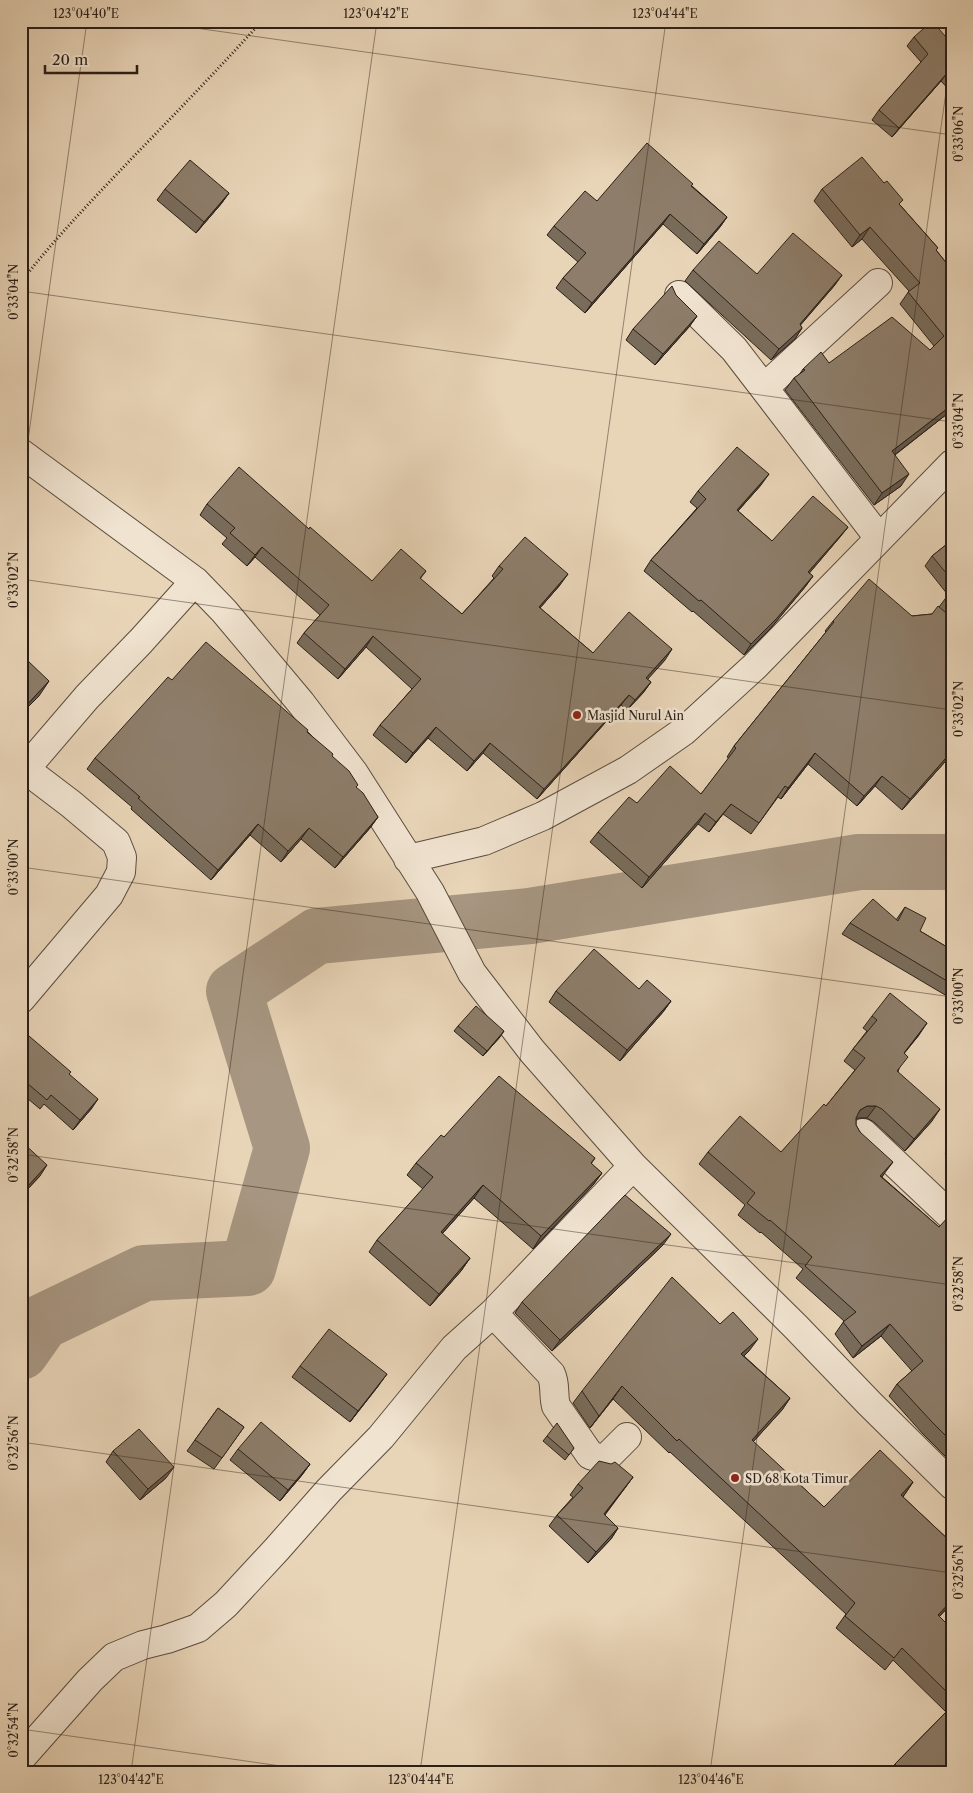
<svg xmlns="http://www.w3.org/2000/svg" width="973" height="1793" viewBox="0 0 973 1793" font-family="'Libre Caslon Text',serif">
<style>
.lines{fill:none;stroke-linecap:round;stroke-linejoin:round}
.river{stroke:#a79681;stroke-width:56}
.minor-casing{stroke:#5a4c3f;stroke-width:30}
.path{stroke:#2a1f17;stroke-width:3;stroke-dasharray:1 2.5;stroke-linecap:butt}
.minor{stroke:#f0e3d0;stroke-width:28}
.wall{fill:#796c5b;stroke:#2a1f17}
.shaded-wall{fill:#63584a;stroke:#2a1f17}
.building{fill:#8d7d6a;stroke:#2a1f17}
.ticks{fill:none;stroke:#2a1f17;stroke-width:1;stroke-opacity:0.45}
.poi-dot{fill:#8f2418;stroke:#f0e3d0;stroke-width:2}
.labels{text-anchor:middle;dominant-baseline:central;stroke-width:5;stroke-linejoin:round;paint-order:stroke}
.poi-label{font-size:12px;fill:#2a1f17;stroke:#f0e3d0;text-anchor:start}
.neatline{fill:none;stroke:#2a1f17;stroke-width:2}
.ticks-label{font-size:12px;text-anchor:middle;fill:#2a1f17}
</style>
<rect width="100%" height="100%" fill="#e8d4b7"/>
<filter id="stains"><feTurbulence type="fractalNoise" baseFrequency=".004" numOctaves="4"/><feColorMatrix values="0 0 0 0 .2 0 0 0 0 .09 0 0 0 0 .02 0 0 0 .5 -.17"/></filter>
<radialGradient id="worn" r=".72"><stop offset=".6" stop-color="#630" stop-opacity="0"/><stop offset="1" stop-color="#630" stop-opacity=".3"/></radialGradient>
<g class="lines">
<path class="river" d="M 21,1352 L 42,1322 L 144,1273 L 248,1268 L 282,1148 L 234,991 L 317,936 L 530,916 L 859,862 L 952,862"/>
<defs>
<path id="minor" d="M 679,295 L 734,349 L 879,538
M 764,388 L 878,283
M 21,453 L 195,581 L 224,611 L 301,703 L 354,773 L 430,892 L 472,973 L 532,1051 L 633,1166 L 796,1327 L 869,1403 L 952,1485
M 21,774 L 87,697 L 141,641 L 195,581
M 408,859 L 484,841 L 543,816 L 628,770 L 684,731 L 755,666 L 952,464
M 21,999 L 109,895 L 121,872 L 122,857 L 116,842 L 71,804 L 25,769
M 863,1133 L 952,1217
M 493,1313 L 551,1374 C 556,1384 553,1395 556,1406 L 590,1455 L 602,1459 L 609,1455 L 627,1437
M 21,1758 L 90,1680 L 114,1657 L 143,1645 L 167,1639 L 198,1628 L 226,1604 L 277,1549 L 329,1490 L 381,1437 L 454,1348 L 493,1313 L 633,1166"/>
</defs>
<use href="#minor" class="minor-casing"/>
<path class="path" d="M 21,282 C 56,237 96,196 136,154 C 179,110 221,66 262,21"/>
<use href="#minor" class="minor"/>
</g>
<path class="wall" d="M 914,37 L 952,44 L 952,93 L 941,81 L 892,137 L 872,120 L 879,110 L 921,62 L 907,46 Z
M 692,186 L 727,217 L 720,227 L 697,254 L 663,224 L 585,313 L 556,288 L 563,278 L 578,262 L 547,235 L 554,226 L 597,201 Z
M 165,189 L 229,193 L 221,204 L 196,233 L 157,200 Z
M 822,189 L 900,205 L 938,248 L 936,250 L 952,270 L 952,419 L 947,414 L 895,455 L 901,486 L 874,505 L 785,390 L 794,378 L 799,375 L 803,369 L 829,363 L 930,350 L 934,346 L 900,304 L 909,291 L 862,239 L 852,247 L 814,201 Z
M 693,270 L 757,274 L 842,275 L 834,286 L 800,325 L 802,328 L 795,339 L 771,360 L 685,281 Z
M 676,295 L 697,316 L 689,327 L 655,365 L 626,340 L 633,329 Z
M 761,485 L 738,511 L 772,541 L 848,527 L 840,537 L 809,573 L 813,576 L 805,587 L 770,629 L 744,655 L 693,611 L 692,612 L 644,571 L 651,560 L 697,508 L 690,502 L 698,491 Z
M 207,504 L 309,529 L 372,581 L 426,571 L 420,579 L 462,614 L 494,578 L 492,576 L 499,566 L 560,585 L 540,608 L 593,653 L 665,660 L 647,679 L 651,682 L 643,693 L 627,710 L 621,705 L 537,799 L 483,753 L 467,771 L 428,738 L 406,763 L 373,735 L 380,725 L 412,689 L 366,647 L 338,679 L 297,643 L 304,633 L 320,615 L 255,557 L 247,566 L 222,544 L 227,538 L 200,515 Z
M 952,540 L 952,754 L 902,810 L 875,786 L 857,806 L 808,764 L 781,799 L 778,797 L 751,834 L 723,814 L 709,832 L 698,824 L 642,888 L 590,842 L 598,832 L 637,803 L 701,794 L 729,758 L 727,757 L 734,746 L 826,632 L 825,631 L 833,621 L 912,616 L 932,614 L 939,607 L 948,595 L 925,566 L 932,556 Z
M 172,680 L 308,732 L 332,756 L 378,817 L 370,828 L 335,868 L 301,839 L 281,862 L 250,835 L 211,880 L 131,809 L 132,807 L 87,769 L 95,758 Z
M 905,907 L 920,931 L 952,950 L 952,999 L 842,934 L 850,923 L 896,920 Z
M 556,991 L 671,1001 L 663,1012 L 620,1061 L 549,1002 Z
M 872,1016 L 919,1035 L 904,1053 L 898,1072 L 932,1121 L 905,1151 L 874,1122 L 867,1118 L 858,1118 L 856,1119 L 856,1125 L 884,1174 L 882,1177 L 939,1227 L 952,1217 L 952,1458 L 949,1460 L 923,1434 L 889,1396 L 897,1384 L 912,1371 L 881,1336 L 853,1358 L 835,1334 L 844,1321 L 796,1278 L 803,1269 L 761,1232 L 760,1233 L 738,1215 L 745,1205 L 699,1164 L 708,1152 L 781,1152 L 826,1106 L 855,1070 L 844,1061 L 853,1049 L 867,1031 L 863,1028 Z
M 458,1026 L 500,1037 L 483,1056 L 454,1031 Z
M 21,1046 L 69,1074 L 92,1108 L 73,1130 L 44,1104 L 40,1109 L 21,1093 Z
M 444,1137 L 595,1158 L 591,1164 L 602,1173 L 593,1185 L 533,1249 L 474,1198 L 442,1234 L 470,1258 L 461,1271 L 430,1306 L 369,1252 L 377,1240 L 423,1189 L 407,1175 L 416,1163 Z
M 21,1141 L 40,1176 L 21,1196 Z
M 952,1144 L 952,1160 L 945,1154 Z
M 663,1245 L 552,1351 L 515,1313 L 522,1302 Z
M 720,1324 L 749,1351 L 744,1356 L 790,1398 L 782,1410 L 753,1442 L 824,1507 L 913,1482 L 903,1497 L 952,1543 L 952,1603 L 939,1617 L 952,1629 L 952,1772 L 890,1772 L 895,1764 L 946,1712 L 893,1660 L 885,1670 L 836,1628 L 846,1614 L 670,1452 L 669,1453 L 613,1399 L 590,1428 L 573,1403 L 582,1391 Z
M 300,1366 L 379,1385 L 350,1422 L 292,1377 Z
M 218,1408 L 244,1427 L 214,1469 L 187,1451 Z
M 547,1436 L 574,1448 L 565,1460 L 543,1441 Z
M 238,1449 L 310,1464 L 302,1475 L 280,1501 L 230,1460 Z
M 113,1451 L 166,1478 L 140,1500 L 106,1462 Z
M 633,1477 L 605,1515 L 618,1528 L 611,1539 L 588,1563 L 549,1526 L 557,1515 L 573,1497 L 570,1495 L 578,1484 Z"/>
<path class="shaded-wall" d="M 948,72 L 941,81 L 892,137 L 899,128 Z
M 229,193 L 221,204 L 196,233 L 204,222 Z
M 670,214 L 663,224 L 585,313 L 592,303 Z
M 727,217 L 720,227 L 697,254 L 704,244 Z
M 870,227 L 862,239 L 852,247 L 860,235 Z
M 842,275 L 834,286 L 792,335 L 800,324 Z
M 697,316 L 689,327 L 655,365 L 663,354 Z
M 802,328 L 795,339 L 771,360 L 779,349 Z
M 952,405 L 952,408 L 947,414 L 884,463 L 892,451 Z
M 769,474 L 761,485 L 729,521 L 737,510 Z
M 909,474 L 901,486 L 874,505 L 882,493 Z
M 848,527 L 840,537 L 801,583 L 808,572 Z
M 262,547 L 255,557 L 247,566 L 255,555 Z
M 568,574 L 560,585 L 532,617 L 539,607 Z
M 813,576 L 805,587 L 770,629 L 744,655 L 751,644 Z
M 373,636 L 366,647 L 338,679 L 345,669 Z
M 672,649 L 665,660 L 639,689 L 646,678 Z
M 49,681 L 39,696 L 21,714 L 21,711 L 22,710 Z
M 651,682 L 643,693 L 627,710 L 635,700 Z
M 629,695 L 621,705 L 537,799 L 544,789 Z
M 436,727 L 428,738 L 406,763 L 413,753 Z
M 490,743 L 483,753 L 467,771 L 474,761 Z
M 952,751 L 952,754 L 902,810 L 910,799 Z
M 815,753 L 808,764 L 781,799 L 788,788 Z
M 882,776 L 875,786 L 857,806 L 864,796 Z
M 731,804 L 723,814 L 709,832 L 716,822 Z
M 705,813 L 698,824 L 642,888 L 649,877 Z
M 378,817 L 370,828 L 335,868 L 343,857 Z
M 258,824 L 250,835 L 211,880 L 218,870 Z
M 309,828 L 301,839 L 281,862 L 288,851 Z
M 671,1001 L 663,1012 L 620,1061 L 627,1050 Z
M 927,1023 L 919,1035 L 895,1065 L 904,1053 Z
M 504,1031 L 500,1037 L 483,1056 L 487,1051 Z
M 98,1099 L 92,1108 L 73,1130 L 80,1120 Z
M 867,1106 L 876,1106 L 867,1118 L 858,1118 L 851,1123 L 860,1110 Z
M 940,1109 L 932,1121 L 905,1151 L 914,1139 Z
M 893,1162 L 884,1174 L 872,1188 L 880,1176 Z
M 47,1165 L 40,1176 L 21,1196 L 28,1186 Z
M 602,1173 L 593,1185 L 533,1249 L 541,1236 Z
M 483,1185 L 474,1198 L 432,1245 L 441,1232 Z
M 671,1234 L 663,1245 L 552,1351 L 560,1340 Z
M 470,1258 L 461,1271 L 430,1306 L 439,1294 Z
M 890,1324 L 881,1336 L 853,1358 L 862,1346 Z
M 758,1339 L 749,1351 L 733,1366 L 741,1354 Z
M 387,1374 L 379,1385 L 350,1422 L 358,1411 Z
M 622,1386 L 613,1399 L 590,1428 L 599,1416 Z
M 790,1398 L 782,1410 L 743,1453 L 752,1440 Z
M 310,1464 L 302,1475 L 280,1501 L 288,1490 Z
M 174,1467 L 166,1478 L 140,1500 L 148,1489 Z
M 633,1477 L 625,1488 L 596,1525 L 604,1514 Z
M 913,1482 L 905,1494 L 892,1507 L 901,1495 Z
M 618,1528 L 611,1539 L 588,1563 L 596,1552 Z
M 952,1600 L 952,1603 L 929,1627 L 938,1615 Z"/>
<path class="building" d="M 932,21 L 952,44 L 952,76 L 948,72 L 899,128 L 879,110 L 928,54 L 914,37 Z
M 647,143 L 693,184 L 691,186 L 727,217 L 704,244 L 670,214 L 592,303 L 563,278 L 586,253 L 554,226 L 585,191 L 597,201 Z
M 862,157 L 884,183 L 887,181 L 903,200 L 899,204 L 938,248 L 936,250 L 952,270 L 952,405 L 892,451 L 909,474 L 882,493 L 794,378 L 805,370 L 803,369 L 821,352 L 829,363 L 892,317 L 930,350 L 944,336 L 908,292 L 920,283 L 870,227 L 860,235 L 822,189 Z
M 190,160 L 229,193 L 204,222 L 165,189 Z
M 793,233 L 842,275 L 800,324 L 802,328 L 779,349 L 693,270 L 719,241 L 757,274 Z
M 672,286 L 676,295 L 697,316 L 663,354 L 633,329 Z
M 737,447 L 769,474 L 737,510 L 772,541 L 813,496 L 848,527 L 808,572 L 813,576 L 777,618 L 751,644 L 701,600 L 699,601 L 651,560 L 706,499 L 698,491 Z
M 239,467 L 309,529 L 310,527 L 372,581 L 401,549 L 426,571 L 420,578 L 462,614 L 503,569 L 499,566 L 525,537 L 568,574 L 539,607 L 593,653 L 629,612 L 672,649 L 646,678 L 651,682 L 635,700 L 629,695 L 544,789 L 490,743 L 474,761 L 436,727 L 413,753 L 380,725 L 421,679 L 373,636 L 345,669 L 304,633 L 329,605 L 262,547 L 255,555 L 230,533 L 235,528 L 207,504 Z
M 952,540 L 952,580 L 932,556 Z
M 869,579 L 912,616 L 932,614 L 938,606 L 946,613 L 952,609 L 952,751 L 910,799 L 882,776 L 864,796 L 815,753 L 788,788 L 785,786 L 759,823 L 731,804 L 716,822 L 705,813 L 649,877 L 598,832 L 629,797 L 637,803 L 670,766 L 701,794 L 736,748 L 734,746 L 834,622 L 833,621 Z
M 952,591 L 952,605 L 946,597 Z
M 206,642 L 308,730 L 307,732 L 333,754 L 332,756 L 349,771 L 358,785 L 356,787 L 363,793 L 378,817 L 343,857 L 309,828 L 288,851 L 258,824 L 218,870 L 138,798 L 140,797 L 95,758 L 168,677 L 172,680 Z
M 21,660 L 24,663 L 27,660 L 49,681 L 22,710 L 21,709 Z
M 873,899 L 898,921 L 905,907 L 926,918 L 920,931 L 952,950 L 952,984 L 850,923 Z
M 594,949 L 639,989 L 647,980 L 671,1001 L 627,1050 L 556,991 Z
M 890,993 L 927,1023 L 904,1053 L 908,1057 L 897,1071 L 940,1109 L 914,1139 L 882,1109 L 876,1106 L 867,1106 L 860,1110 L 856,1118 L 856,1125 L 860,1132 L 893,1162 L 880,1176 L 939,1227 L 949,1216 L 952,1217 L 952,1442 L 932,1422 L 897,1384 L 923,1361 L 890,1324 L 862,1346 L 843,1322 L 856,1312 L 805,1266 L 812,1257 L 770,1220 L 769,1221 L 747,1203 L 755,1193 L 708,1152 L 740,1116 L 781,1152 L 824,1104 L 826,1106 L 865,1058 L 853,1049 L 877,1020 L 872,1016 Z
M 476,1006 L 504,1031 L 487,1051 L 458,1026 Z
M 29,1036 L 71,1072 L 69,1074 L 98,1099 L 80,1120 L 51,1095 L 47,1100 L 21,1078 L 21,1046 Z
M 499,1076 L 595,1158 L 591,1163 L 602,1173 L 541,1236 L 483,1185 L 441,1232 L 470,1258 L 439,1294 L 377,1240 L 433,1177 L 416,1163 L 441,1135 L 444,1137 Z
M 21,1141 L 47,1165 L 28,1186 L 21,1180 Z
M 625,1195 L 671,1234 L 560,1340 L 522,1302 Z
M 672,1277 L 720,1324 L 733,1312 L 758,1339 L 741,1354 L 790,1398 L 752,1440 L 824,1507 L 880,1450 L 913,1482 L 901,1495 L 952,1543 L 952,1600 L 938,1615 L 952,1629 L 952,1697 L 902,1648 L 894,1658 L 845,1616 L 855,1603 L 679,1439 L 677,1441 L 622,1386 L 599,1416 L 582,1391 Z
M 329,1329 L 387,1374 L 358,1411 L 300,1366 Z
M 218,1408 L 244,1427 L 222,1458 L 195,1440 Z
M 261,1422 L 310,1464 L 288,1490 L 238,1449 Z
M 557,1423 L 574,1448 L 569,1455 L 547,1436 Z
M 139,1429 L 174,1467 L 148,1489 L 113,1451 Z
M 599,1461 L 611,1464 L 615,1462 L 633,1477 L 604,1514 L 618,1528 L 596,1552 L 557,1515 L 583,1488 L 578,1484 Z
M 952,1706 L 952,1772 L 902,1772 L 895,1764 Z"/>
<path class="ticks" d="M 146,21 L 952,135M 21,291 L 952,422M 21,490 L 87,21M 21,579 L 952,710M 21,867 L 952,997M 21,1154 L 952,1285M 21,1442 L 952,1573M 21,1729 L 323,1772M 131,1772 L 377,21M 420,1772 L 666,21M 710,1772 L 952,49"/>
<g class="poi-dot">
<circle cx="577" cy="715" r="5"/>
<circle cx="735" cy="1478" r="5"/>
</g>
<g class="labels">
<g class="poi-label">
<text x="587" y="715">Masjid Nurul Ain</text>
<text x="745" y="1478">SD 68 Kota Timur</text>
</g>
</g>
<rect width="973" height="1793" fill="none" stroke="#e8d4b7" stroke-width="55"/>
<path d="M45 65v8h92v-8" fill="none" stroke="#2a1f17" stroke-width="2.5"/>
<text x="52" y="65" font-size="15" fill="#2a1f17" stroke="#f0e3d0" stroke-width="4" paint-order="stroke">20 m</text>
<rect x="28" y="28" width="918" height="1738" class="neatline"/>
<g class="ticks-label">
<text x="86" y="18">123°04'40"E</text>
<text x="376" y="18">123°04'42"E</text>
<text x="665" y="18">123°04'44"E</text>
<text transform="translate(959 134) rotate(-90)" y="4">0°33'06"N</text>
<text transform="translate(14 292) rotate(-90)" y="4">0°33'04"N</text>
<text transform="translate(959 421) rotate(-90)" y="4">0°33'04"N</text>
<text transform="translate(14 580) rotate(-90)" y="4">0°33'02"N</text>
<text transform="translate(959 709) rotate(-90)" y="4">0°33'02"N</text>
<text transform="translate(14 867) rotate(-90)" y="4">0°33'00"N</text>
<text transform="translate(959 996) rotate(-90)" y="4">0°33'00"N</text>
<text transform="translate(14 1155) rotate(-90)" y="4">0°32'58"N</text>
<text transform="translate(959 1284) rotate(-90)" y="4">0°32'58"N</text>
<text transform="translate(14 1443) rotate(-90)" y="4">0°32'56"N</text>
<text transform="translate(959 1572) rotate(-90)" y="4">0°32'56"N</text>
<text transform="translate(14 1730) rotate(-90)" y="4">0°32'54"N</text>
<text x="131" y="1784">123°04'42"E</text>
<text x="421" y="1784">123°04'44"E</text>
<text x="711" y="1784">123°04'46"E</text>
</g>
<rect width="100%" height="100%" filter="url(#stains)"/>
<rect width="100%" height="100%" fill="url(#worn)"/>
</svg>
